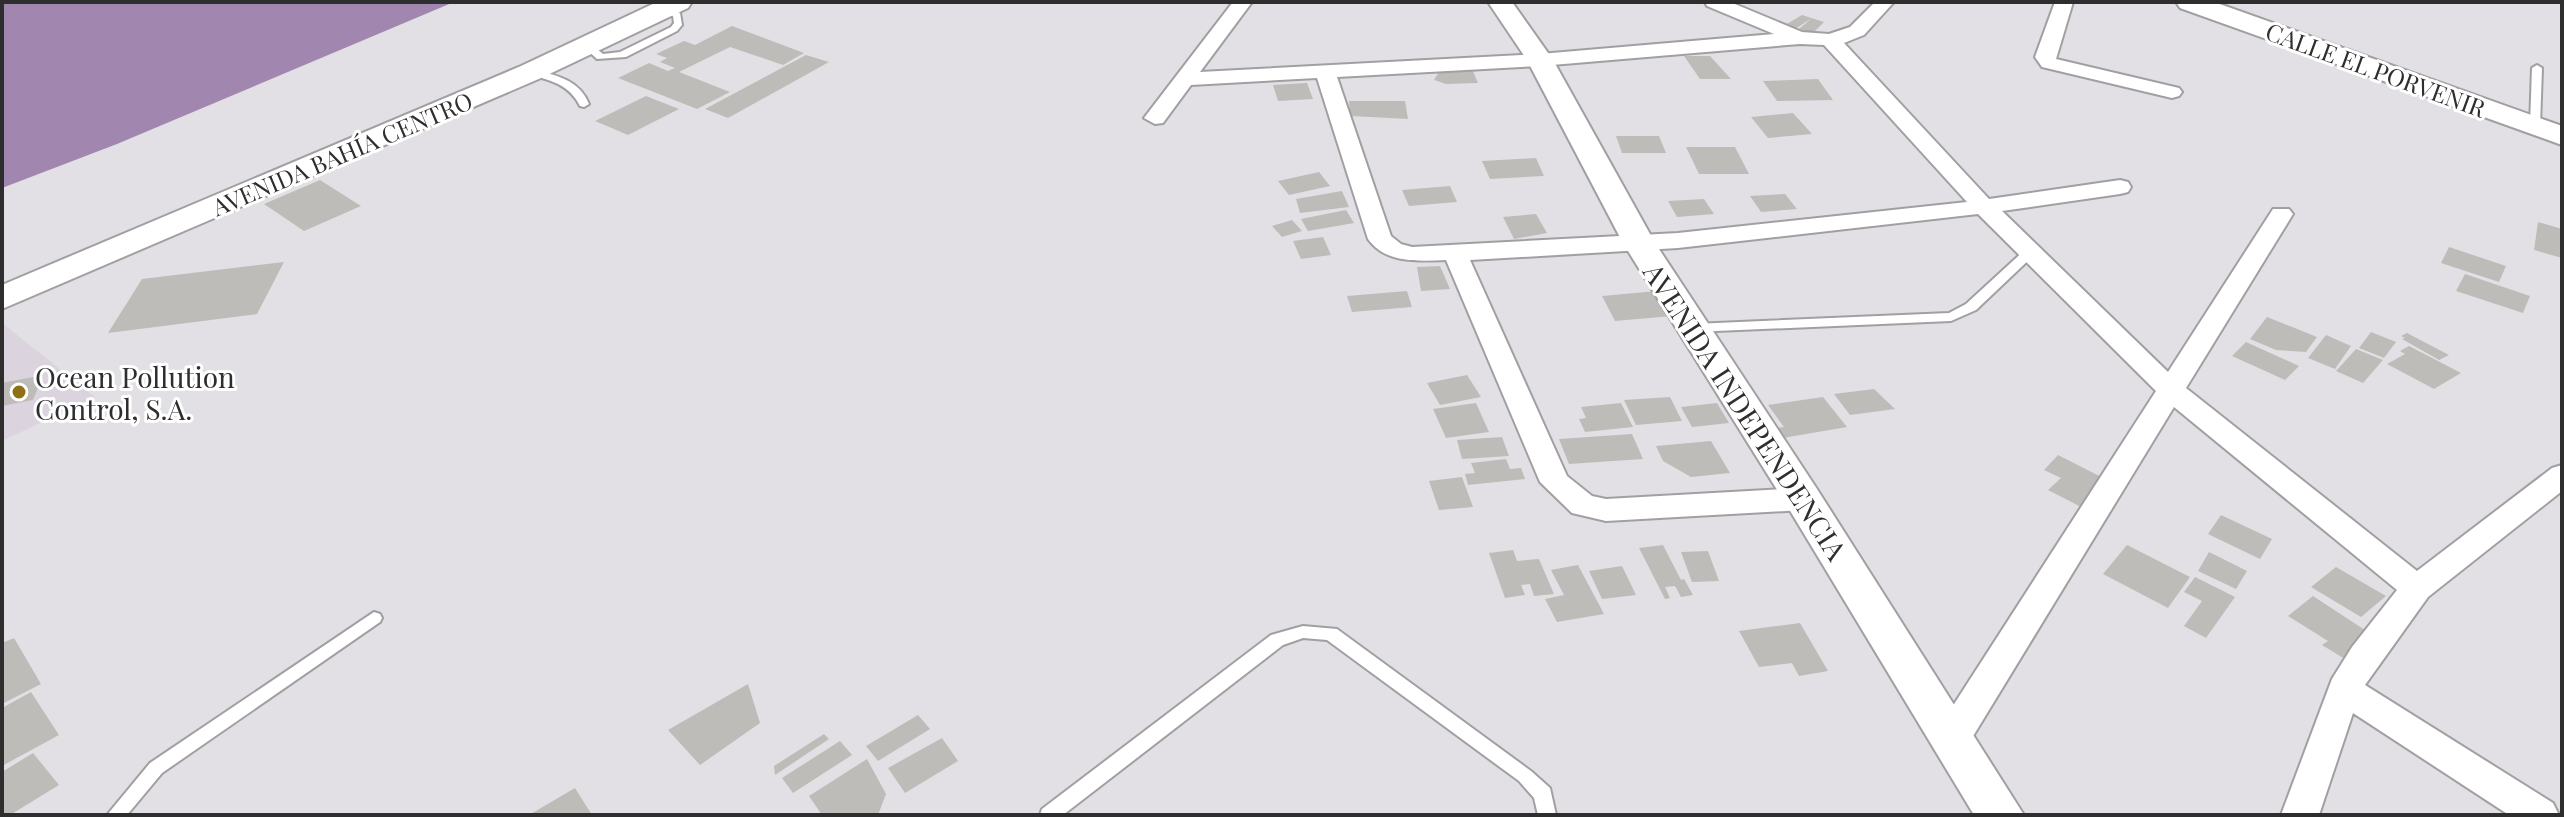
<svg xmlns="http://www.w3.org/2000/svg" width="2564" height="817" viewBox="0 0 2564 817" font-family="'Playfair Display',serif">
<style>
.built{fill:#dbd4df}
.water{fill:#a187b0}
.building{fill:#bebcb8}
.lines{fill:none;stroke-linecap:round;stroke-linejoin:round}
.service-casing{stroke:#a29fa3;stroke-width:4}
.minor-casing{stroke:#a29fa3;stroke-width:4}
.tertiary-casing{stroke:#a29fa3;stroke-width:4}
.secondary-casing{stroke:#a29fa3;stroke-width:4}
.service{fill:#fff;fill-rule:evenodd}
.minor{fill:#fff;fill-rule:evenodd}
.tertiary{fill:#fff;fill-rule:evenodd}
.secondary{fill:#fff;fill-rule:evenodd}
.poi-dot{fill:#907015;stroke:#fff;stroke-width:3}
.labels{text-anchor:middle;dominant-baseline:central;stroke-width:6;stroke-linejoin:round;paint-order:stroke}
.far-street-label{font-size:24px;fill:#2e2e2f;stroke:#fff}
.poi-label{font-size:28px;fill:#2e2e2f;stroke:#fff;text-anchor:start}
.street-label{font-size:28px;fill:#2e2e2f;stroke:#fff}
</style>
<rect width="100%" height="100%" fill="#e2e0e4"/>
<path class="built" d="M 2,323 L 95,397 L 2,441 Z"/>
<path class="water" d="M 2,2 L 454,2 L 117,144 L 2,188 Z"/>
<path class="building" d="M 1802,15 L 1824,22 L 1813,33 L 1799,29 L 1812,18 L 1795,29 L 1785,25 Z
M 732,26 L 804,53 L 783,65 L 730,47 L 679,72 L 730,92 L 697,109 L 618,78 L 649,63 L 668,71 L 675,68 L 660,62 L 667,58 L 656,54 L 684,41 L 695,45 Z
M 806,55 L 829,62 L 728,118 L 705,109 Z
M 1684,56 L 1710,56 L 1731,79 L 1700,79 Z
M 1472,69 L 1478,83 L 1446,84 L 1434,80 L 1440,70 Z
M 1818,79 L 1833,100 L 1777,101 L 1763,81 Z
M 1307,83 L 1313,99 L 1278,101 L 1273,85 Z
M 646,96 L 679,109 L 628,135 L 595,121 Z
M 1349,101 L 1405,101 L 1408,119 L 1350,116 Z
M 1793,113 L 1812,134 L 1768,138 L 1751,117 Z
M 1616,136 L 1659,136 L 1666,153 L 1622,153 Z
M 1686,147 L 1735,147 L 1749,174 L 1699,174 Z
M 1536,158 L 1544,176 L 1490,179 L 1482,161 Z
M 1319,172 L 1330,186 L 1289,195 L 1278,181 Z
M 320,180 L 361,206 L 304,231 L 264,204 Z
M 1450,186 L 1457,202 L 1409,206 L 1402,190 Z
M 1342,191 L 1349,207 L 1300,213 L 1296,199 Z
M 1785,194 L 1797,209 L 1761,212 L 1750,196 Z
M 1704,199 L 1714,214 L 1677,217 L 1668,201 Z
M 1346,210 L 1354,223 L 1308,231 L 1301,219 Z
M 1536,214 L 1547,233 L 1514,239 L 1503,217 Z
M 1292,220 L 1302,231 L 1282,237 L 1272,226 Z
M 2538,222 L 2562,229 L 2562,258 L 2534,250 Z
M 1323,237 L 1331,255 L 1301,259 L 1293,241 Z
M 2449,247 L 2506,266 L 2499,282 L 2441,263 Z
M 284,262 L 257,314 L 108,333 L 142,279 Z
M 1440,266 L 1450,289 L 1421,291 L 1417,267 Z
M 2465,274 L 2530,296 L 2523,313 L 2456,291 Z
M 1407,291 L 1412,307 L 1352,312 L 1347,296 Z
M 1657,291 L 1672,316 L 1615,321 L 1602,296 Z
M 2267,317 L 2317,337 L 2306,352 L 2276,350 L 2250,339 Z
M 2371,332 L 2396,342 L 2384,358 L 2359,348 Z
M 2407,333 L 2449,355 L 2439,360 L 2402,339 L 2405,338 L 2401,336 Z
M 2326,335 L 2351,346 L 2335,369 L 2308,358 Z
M 2246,342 L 2299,366 L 2285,380 L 2232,356 Z
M 2409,346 L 2461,373 L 2434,389 L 2387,364 L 2405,354 L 2400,351 Z
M 2356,349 L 2383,360 L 2363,383 L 2336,371 Z
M 43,375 L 33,400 L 2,406 L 2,383 Z
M 1467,375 L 1481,397 L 1440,405 L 1427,383 Z
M 1874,389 L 1895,409 L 1850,415 L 1834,394 Z
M 1670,397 L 1682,421 L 1636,425 L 1624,400 Z
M 1823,397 L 1847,427 L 1783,438 L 1777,428 L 1784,427 L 1768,405 Z
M 1476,403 L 1489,432 L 1446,438 L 1433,409 Z
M 1621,403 L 1633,427 L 1585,432 L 1579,419 L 1586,418 L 1581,407 Z
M 1717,403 L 1729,423 L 1692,427 L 1681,407 Z
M 1632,434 L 1643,459 L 1569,464 L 1559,439 Z
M 1502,437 L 1509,456 L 1462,459 L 1457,440 Z
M 1711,441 L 1730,473 L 1691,477 L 1663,461 L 1656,446 Z
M 2058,455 L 2111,482 L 2085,509 L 2048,490 L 2061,478 L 2044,470 Z
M 1506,459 L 1510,469 L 1521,468 L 1525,479 L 1468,485 L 1465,474 L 1475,473 L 1471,463 Z
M 1462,477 L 1473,507 L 1439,510 L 1429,481 Z
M 2221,515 L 2272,539 L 2260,559 L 2208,534 Z
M 1663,545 L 1681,580 L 1684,579 L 1693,595 L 1681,597 L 1675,586 L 1665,587 L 1670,598 L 1665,599 L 1639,548 Z
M 2127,545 L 2190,577 L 2168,608 L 2103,574 Z
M 1513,550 L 1517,561 L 1539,559 L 1554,594 L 1534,596 L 1530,584 L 1521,585 L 1525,595 L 1505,598 L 1489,553 Z
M 1708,551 L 1719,581 L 1692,582 L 1681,552 Z
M 2209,552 L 2247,571 L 2236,589 L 2198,571 Z
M 1578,565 L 1604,614 L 1557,622 L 1545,599 L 1564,595 L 1551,570 Z
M 1622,566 L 1636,595 L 1602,599 L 1589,571 Z
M 2336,567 L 2386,596 L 2361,617 L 2311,587 Z
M 2195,577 L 2235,597 L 2206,638 L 2184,626 L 2202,601 L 2184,592 Z
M 2313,596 L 2374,636 L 2353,664 L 2322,645 L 2328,641 L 2288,616 Z
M 1800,623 L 1828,671 L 1799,676 L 1792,663 L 1759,667 L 1739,631 Z
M 14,638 L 41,684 L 2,704 L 2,643 Z
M 748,684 L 760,723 L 700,765 L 668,730 Z
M 31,692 L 59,735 L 2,766 L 2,708 Z
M 918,715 L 930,729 L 878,761 L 866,746 Z
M 824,734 L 829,739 L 775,775 L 774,766 Z
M 942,738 L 958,761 L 905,793 L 888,768 Z
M 840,741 L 852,755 L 793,793 L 782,778 Z
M 33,753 L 59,785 L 10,815 L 2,815 L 2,772 Z
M 867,759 L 886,794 L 878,815 L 822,815 L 809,796 Z
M 575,788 L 592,815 L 529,815 Z"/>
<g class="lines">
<defs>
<path id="service" d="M 662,7 L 668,7 L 680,13 L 682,25 L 677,31 L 626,57 L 597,59 L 583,46 L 591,44 L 603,54 L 620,52 L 671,27 L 674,23 L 673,16 L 662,11 Z
M 2537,65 L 2542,68 L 2540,126 L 2535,129 L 2530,126 L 2532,68 Z
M 531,69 C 555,75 579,79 589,104 L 584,107 L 580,106 C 569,84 550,80 527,74 L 526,72 Z
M 2031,247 L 2037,251 L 2035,254 L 1976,310 L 1951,321 L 1693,332 L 1686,328 L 1693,324 L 1949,313 L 1966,304 L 2027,248 Z
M 374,612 L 380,614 L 382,618 L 380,622 L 162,773 L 127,815 L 107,815 L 150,763 Z
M 1303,626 L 1337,629 L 1531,771 L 1550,788 L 1556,815 L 1538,815 L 1534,798 L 1519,781 L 1327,640 L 1303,638 L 1283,645 L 1063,815 L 1040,815 L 1042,809 L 1271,635 Z"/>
<path id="minor" d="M 1233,2 L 1252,2 L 1200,72 L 1540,54 L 1774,34 L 1707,6 L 1705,2 L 1730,2 L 1802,32 L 1829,34 L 1850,27 L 1875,2 L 1894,2 L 1864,35 L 1844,43 L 1989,199 L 2120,180 L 2128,182 L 2131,187 L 2128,192 L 2120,194 L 2002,211 L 2168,372 L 2273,209 L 2289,209 L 2293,214 L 2186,388 L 2417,571 L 2552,468 L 2562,465 L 2562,491 L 2428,597 L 2365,685 L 2553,803 L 2559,815 L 2509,815 L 2353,713 L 2319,815 L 2281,815 L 2332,679 L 2352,647 L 2397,590 L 2174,407 L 1964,751 L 1951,755 L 1938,751 L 1933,740 L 1938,729 L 2156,391 L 1978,214 L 1678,248 L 1470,260 L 1567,476 L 1592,496 L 1606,499 L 1803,488 L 1814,492 L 1818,499 L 1814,506 L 1803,510 L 1606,521 L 1572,513 L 1540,482 L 1446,260 C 1418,261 1386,264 1368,239 L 1317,78 L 1191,85 L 1163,123 L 1155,124 L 1144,118 ZM 1800,44 L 1824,45 L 1967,202 L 1678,233 L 1412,247 L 1401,244 L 1391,236 L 1337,77 L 1540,66 Z
M 2055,2 L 2073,2 L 2056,59 L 2179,88 L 2182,92 L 2179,96 L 2172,98 L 2042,67 L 2035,57 Z"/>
<path id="tertiary" d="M 1488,2 L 1512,2 L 1553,60 L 1655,243 L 1817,489 L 2024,815 L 1974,815 L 1789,509 L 1623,243 L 1527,60 Z"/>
<path id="secondary" d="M 657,2 L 692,2 L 688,8 L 541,78 L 2,309 L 2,285 L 521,66 Z
M 2176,2 L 2214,2 L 2562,126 L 2562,145 L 2180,8 Z"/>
</defs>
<use href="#service" class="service-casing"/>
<use href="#minor" class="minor-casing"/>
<use href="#tertiary" class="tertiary-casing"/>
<use href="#secondary" class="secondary-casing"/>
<use href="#service" class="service"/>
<use href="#minor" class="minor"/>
<use href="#tertiary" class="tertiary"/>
<use href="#secondary" class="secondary"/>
</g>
<circle class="poi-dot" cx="19" cy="392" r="8"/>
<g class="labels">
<g class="far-street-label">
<text transform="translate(2376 69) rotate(20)">CALLE EL PORVENIR</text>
<text transform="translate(342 153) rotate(-23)">AVENIDA BAHÍA CENTRO</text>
</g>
<g class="poi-label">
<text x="35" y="376">Ocean Pollution<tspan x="35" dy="32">Control, S.A.</tspan></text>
</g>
<g class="street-label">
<text transform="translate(1746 411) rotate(57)">AVENIDA INDEPENDENCIA</text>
</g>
</g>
<rect width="2564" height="817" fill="none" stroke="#2e2e2f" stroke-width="8"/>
</svg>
